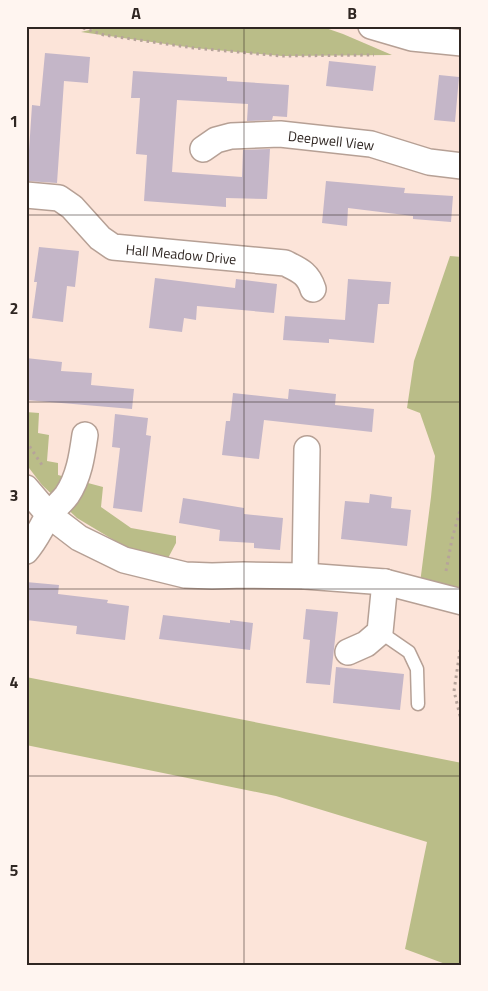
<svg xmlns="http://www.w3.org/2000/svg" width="488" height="991" viewBox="0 0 488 991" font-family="'Titillium Web',sans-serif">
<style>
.green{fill:#babd88}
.building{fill:#c4b6c8}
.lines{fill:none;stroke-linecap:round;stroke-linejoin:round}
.lane-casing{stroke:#b6a095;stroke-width:15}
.street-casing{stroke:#b6a095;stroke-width:28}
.path{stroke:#b6a39a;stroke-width:3;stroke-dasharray:2.5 4;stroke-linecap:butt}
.lane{stroke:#fff;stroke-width:12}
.street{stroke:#fff;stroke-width:25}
.grid{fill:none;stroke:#2f2622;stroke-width:1;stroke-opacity:0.55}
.labels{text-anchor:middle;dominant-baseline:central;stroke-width:4.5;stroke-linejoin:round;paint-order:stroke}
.street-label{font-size:14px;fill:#2f2622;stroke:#fff5f0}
.neatline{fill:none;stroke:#2f2622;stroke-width:2}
.grid-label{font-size:16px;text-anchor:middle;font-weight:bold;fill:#2f2622}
</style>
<rect width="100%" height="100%" fill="#fce4d9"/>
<path class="green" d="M 105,26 L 320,26 L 343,34 L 392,55 L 282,56 L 194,48 L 81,32 Z
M 450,256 L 462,257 L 462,578 L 456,600 L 419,591 L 431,497 L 435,456 L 420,413 L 407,408 L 414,361 Z
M 26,412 L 39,413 L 38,433 L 49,435 L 47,461 L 58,463 L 58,475 L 103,487 L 101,507 L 131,528 L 176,536 L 176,543 L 166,562 L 132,551 L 77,518 L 42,485 L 26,464 Z
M 26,677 L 462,763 L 462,965 L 448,965 L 405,949 L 427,842 L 276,796 L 26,745 Z"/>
<path class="building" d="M 45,53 L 90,57 L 88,83 L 64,81 L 57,183 L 27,181 L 32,105 L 40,106 Z
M 329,61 L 376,66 L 373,91 L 326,86 Z
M 133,71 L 227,77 L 227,81 L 289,85 L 287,117 L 273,116 L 272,120 L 247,121 L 248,104 L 177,100 L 172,172 L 242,177 L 243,150 L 270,149 L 267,199 L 226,198 L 226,207 L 144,201 L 147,155 L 136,154 L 140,98 L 131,98 Z
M 439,75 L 459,77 L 455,122 L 434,120 Z
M 326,181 L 405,188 L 404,193 L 453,196 L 451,222 L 413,219 L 413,216 L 348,208 L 347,226 L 322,223 Z
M 39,247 L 79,251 L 75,287 L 67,286 L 63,322 L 32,318 L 37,282 L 34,282 Z
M 155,278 L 235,288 L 236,279 L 277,284 L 274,313 L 197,306 L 196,320 L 184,318 L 182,332 L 149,328 Z
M 348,279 L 391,282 L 389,304 L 378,304 L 374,343 L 329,339 L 329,343 L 283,340 L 285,316 L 345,320 Z
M 26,358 L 62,362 L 61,371 L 92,373 L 91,385 L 134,389 L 132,409 L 26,400 Z
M 289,389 L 336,394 L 335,405 L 374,409 L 372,432 L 264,420 L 259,459 L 222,455 L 226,421 L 230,421 L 233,393 L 288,399 Z
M 115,414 L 148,418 L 146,435 L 151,436 L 142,512 L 113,508 L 120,448 L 112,447 Z
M 370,494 L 392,497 L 391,508 L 411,510 L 407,546 L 341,539 L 345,501 L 369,503 Z
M 183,498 L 244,508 L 244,514 L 283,518 L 280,550 L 254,548 L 254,543 L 219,541 L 220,530 L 179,523 Z
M 26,582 L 59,585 L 58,594 L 108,600 L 107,603 L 129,606 L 125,640 L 76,634 L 77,626 L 26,620 Z
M 306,609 L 338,612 L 330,685 L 306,683 L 310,640 L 303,639 Z
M 163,615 L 230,623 L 230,620 L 253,623 L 250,650 L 159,639 Z
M 336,667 L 404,674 L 400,710 L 333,703 Z"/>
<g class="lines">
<defs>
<path id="lane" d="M 380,632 L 409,652 L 417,669 L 418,704"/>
<g id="street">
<path d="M 371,26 L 412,38 L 462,43"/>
<path id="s1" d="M 203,149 L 216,140 L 231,136 L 280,134 L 371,144 L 429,162 L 462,166"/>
<path id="s2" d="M 26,195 L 59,198 L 72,207 L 100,238 L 113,247 L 285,263 C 299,270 308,273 313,289"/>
<path d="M 26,488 L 49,515 L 79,538 L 124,560 L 185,575 L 212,576 L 244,575 L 305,576 L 385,582 L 462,602"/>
<path d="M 26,551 C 36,540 41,527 49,515 C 54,508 62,502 67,495 C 79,477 82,456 85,435"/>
<path d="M 305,576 L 307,449"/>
<path d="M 348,652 L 366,644 L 380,632 L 385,582"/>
</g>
</defs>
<use href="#lane" class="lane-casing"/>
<use href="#street" class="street-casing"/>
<path class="path" d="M 77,26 L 104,35 L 194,48 L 282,56 L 374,55
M 26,441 L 44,468
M 446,571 L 452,539 L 462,503
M 462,637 L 454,691 L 462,724"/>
<use href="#lane" class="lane"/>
<use href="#street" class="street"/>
</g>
<path class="grid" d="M 244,26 L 244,965M 26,215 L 462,215M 26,402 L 462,402M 26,589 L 462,589M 26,776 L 462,776"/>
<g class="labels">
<g class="street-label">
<text stroke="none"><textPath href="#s1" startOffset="132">Deepwell View</textPath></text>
<text stroke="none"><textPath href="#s2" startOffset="175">Hall Meadow Drive</textPath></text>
</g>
</g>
<rect width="488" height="991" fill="none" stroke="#fff5f0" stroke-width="55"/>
<rect x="28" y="28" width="432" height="936" class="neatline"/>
<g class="grid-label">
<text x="136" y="19">A</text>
<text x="352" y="19">B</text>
<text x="14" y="127">1</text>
<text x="14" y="314">2</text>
<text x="14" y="501">3</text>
<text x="14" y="688">4</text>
<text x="14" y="876">5</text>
</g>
</svg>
